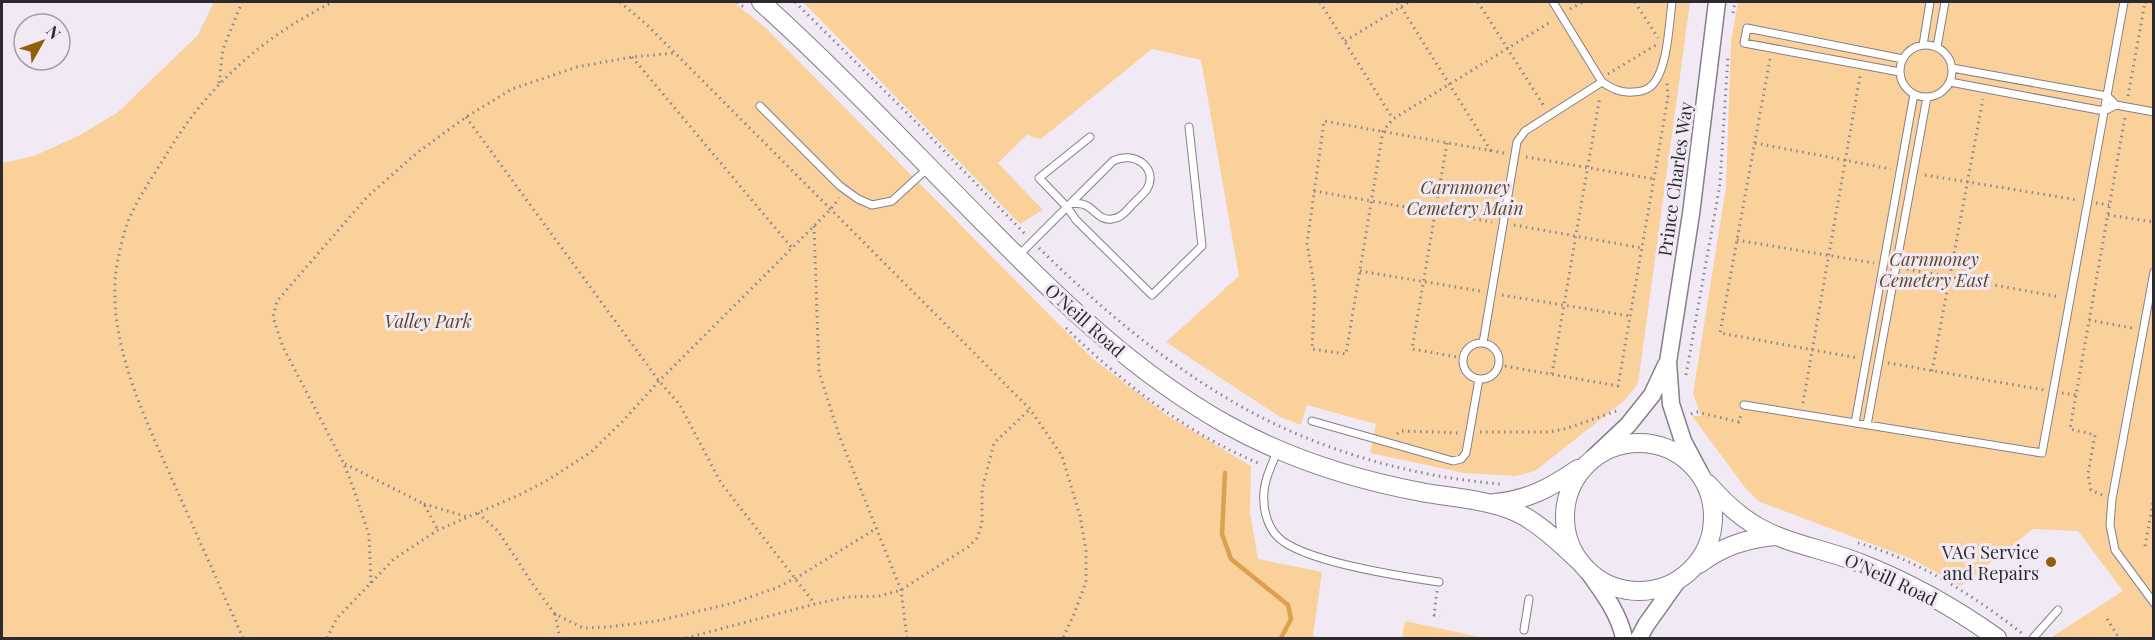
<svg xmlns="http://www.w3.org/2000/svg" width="2155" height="640" viewBox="0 0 2155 640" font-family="'Playfair Display',serif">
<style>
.green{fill:#fad19b}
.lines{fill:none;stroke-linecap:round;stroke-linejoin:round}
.stream{stroke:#dba14c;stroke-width:4.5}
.service-casing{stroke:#857f89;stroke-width:9}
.tertiary-casing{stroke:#857f89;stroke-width:19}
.secondary-casing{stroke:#857f89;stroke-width:20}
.path{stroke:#8a868d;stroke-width:3;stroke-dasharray:1.5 4.5;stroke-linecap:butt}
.service{stroke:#fff;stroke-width:7}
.tertiary{stroke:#fff;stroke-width:16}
.secondary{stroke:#fff;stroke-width:18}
.poi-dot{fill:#90600b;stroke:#f1eaf5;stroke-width:2}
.labels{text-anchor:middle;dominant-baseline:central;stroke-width:6;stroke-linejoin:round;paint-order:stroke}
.street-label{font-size:18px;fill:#2c2a2e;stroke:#f1eaf5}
.park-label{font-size:18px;font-style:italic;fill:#604824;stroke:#f1eaf5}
.poi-label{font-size:18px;fill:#2c2a2e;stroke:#f1eaf5;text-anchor:end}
</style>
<rect width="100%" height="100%" fill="#f1eaf5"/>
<path class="green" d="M 214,2 L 733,2 L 766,28 L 1093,359 L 1168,416 L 1251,466 L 1250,513 L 1258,559 L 1322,572 L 1313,636 L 1323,638 L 2,638 L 2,163 L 34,156 L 78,136 L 117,113 L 198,35 Z
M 803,2 L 1690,2 L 1638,384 L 1625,400 L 1535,471 L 1516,476 L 1464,473 L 1370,453 L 1376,424 L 1307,405 L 1301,425 L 1280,417 L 1166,342 L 1239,276 L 1201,60 L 1152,49 L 1041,139 L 1027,135 L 998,163 L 1043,210 L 1020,224 Z
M 1738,2 L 2153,2 L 2153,638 L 2050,638 L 2123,591 L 2078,531 L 2033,529 L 1961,586 L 1912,559 L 1760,502 L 1747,490 L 1692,416 L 1701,416 L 1693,394 L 1726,187 L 1731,41 Z
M 1405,621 L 1484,638 L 1402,638 Z"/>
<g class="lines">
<path class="stream" d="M 1225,473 L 1222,534 L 1231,559 L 1288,605 L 1291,619 L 1281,638"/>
<defs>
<path id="service" d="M 1553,2 L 1602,82 C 1613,89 1620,93 1633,92 C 1639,92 1646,90 1650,87 C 1668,72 1669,24 1672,2
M1900 71a26 26 0 1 1 52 0a26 26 0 1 1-52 0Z
M 1923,45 L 1930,2
M 1937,47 L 1945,2
M 1952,68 L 2107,96 L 2116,105 L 2154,112
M 1900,72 L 1744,43 L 1747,28 L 1903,59
M 1950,82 L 2104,111 L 2116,105
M 760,106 L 840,186 L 858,199 L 872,205 L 892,201 L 928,168
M 1090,137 L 1039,178 L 1067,207 L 1076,220 L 1152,295 L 1202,246 L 1189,127
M 1019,255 L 1113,161 C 1134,150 1159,168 1147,189 C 1143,195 1135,201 1131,206 C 1125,212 1121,218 1112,219 C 1099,221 1095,209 1085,205 C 1081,203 1075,204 1071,203
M 2154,272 L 2112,499 L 2110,525 L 2115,550 L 2154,603
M1463 361a18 18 0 1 1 36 0a18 18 0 1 1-36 0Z
M 1483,343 L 1517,142 L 1525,131 L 1602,82
M 1744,405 L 2042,453 L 2124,2
M 1312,421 L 1453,461 L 1461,459 L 1466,453 L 1479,379
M 1855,423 L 1914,94
M 1867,425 L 1927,97
M 1278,450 C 1271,466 1262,484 1264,502 C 1264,513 1269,528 1277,536 C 1299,561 1404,577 1439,582
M 1524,630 L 1529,599
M 2033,638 L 2058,610"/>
<path id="tertiary" d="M 1593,458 L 1628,425 L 1652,395 L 1666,365
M 1700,473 L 1683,441 L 1671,404 L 1668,362 L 1691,214 L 1717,2
M 1587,570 C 1602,591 1619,613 1624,638
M 1639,638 L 1646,625 L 1678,580"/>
<path id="secondary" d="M 761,2 C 842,75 916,155 993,232 C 1064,304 1136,373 1224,423 C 1286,458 1352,479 1421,492 C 1453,498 1486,499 1516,512 C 1538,522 1562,545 1580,562
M1565 517a74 74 0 1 1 148 0a74 74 0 1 1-148 0Z
M 1708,484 C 1722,500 1741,518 1760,528 C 1791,545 1828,550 1860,563 C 1909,582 1955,608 1997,638
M 1494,503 C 1528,500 1550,488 1578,469
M 1699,564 C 1723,546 1746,539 1775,536"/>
</defs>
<use href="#service" class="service-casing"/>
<use href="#tertiary" class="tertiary-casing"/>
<use href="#secondary" class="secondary-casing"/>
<path class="path" d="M 620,2 L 647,25 L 1030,409 L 1062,456 L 1080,516 L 1086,551 L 1086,582 L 1074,614 L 1063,638
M 737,2 L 745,8
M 795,2 L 912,118 L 1026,235
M 1320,2 L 1393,119
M 1398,2 L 1491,151
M 1478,2 L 1544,106
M 1635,2 L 1658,38
M 1570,9 L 1583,2
M 1733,13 L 1735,2
M 1345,41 L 1409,2
M 632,57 L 792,248
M 1770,59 L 1720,333 L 1858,358
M 1608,74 L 1656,45
M 219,83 L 223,49 L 242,2
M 2128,96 L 2145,2 L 2154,3
M 466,117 L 659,381 L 680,405 L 721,483 L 815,604
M 1447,143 L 1412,349 L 1463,358
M 1755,143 L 1891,169
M 1504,153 C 1444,142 1384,132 1324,121 L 1307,244 L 1315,290 L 1312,349 L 1346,354 L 1383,131 L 1393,119 L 1552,21
M 1526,157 L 1654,179
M 1925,175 L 2078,200
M 1314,191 L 1492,222
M 2096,203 L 2109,205
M 2108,215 L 2154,222
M 1514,225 L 1642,248
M 814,226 L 819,372 L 839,435 L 901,590 L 907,638
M 1737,240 L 1874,263
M 1039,248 C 1100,308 1168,366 1244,408 C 1321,451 1413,477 1501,484
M 1907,269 L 2060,297
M 1360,271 L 1480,291
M 1502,295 L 1630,316
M 2089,320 L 2132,328
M 1066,328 C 1120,381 1190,436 1261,464
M 1888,363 L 2044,390
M 1499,365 L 1618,386 L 1668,97 L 1667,81
M 1932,371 L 1983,99
M 1552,374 L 1600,96
M 1686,375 L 1720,184 L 1728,55
M 2062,393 L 2076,395
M 1803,403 L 1860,76
M 1691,414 L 1697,412 L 1739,422 L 1741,415
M 1480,432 L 1550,432 L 1568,428 L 1619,410
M 1397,434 L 1401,431 L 1459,433
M 345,464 L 424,504 L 438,530
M 2102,495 L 2091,490 L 2088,474 L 2095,435 L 2070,429 L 2125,117
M 424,504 L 468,517
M 478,513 L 498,531 L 534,586 L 555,614 L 583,628 L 608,627 L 657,621 L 733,603 L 776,588 L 796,578 L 877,528
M 1858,543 C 1918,560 1975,596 2024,635
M 2145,546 L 2154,497
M 371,583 L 369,535 L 354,490 L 344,464 L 283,347 L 273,317 L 277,301 L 367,197 L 418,152 L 466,117 L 512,89 L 577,67 L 632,57 L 675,53
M 1437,591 L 1434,615 L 1440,616
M 555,614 L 560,638
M 2107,619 L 2119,638
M 243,638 C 222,591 201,544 180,497 C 149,426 102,338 118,259 C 121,246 124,231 129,219 C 139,196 155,173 168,152 C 207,86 265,35 333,2
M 327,638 L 337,618 L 394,559 L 438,530 L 519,495 L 548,480 L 591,452 L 622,422 L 659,381 L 831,209 L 839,198
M 686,638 L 815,604 L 847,597 L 880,596 L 901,590 L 968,547 L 977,538 L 982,524 L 982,490 L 994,443 L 1030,409"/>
<use href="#service" class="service"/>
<use href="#tertiary" class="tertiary"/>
<use href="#secondary" class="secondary"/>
</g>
<circle class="poi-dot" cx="2051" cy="562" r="6"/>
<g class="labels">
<g class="street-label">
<text transform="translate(1675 179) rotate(-82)">Prince Charles Way</text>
<text transform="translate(1085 320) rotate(42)">O'Neill Road</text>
<text transform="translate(1891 579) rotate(25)">O'Neill Road</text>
</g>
<g class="park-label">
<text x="1465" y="187">Carnmoney<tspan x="1465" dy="21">Cemetery Main</tspan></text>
<text x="1934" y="259">Carnmoney<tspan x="1934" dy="21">Cemetery East</tspan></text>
<text x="428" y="321">Valley Park</text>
</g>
<g class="poi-label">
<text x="2039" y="552">VAG Service<tspan x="2039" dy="21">and Repairs</tspan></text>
</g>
</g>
<rect width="2155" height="640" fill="none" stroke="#2c2a2e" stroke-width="6"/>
<g transform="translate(42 42) rotate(50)"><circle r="28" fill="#f1eaf5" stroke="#a29da5" stroke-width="1.5"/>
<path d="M0-4.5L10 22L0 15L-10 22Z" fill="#90600b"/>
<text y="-9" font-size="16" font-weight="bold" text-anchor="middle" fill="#2c2a2e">N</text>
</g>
</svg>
